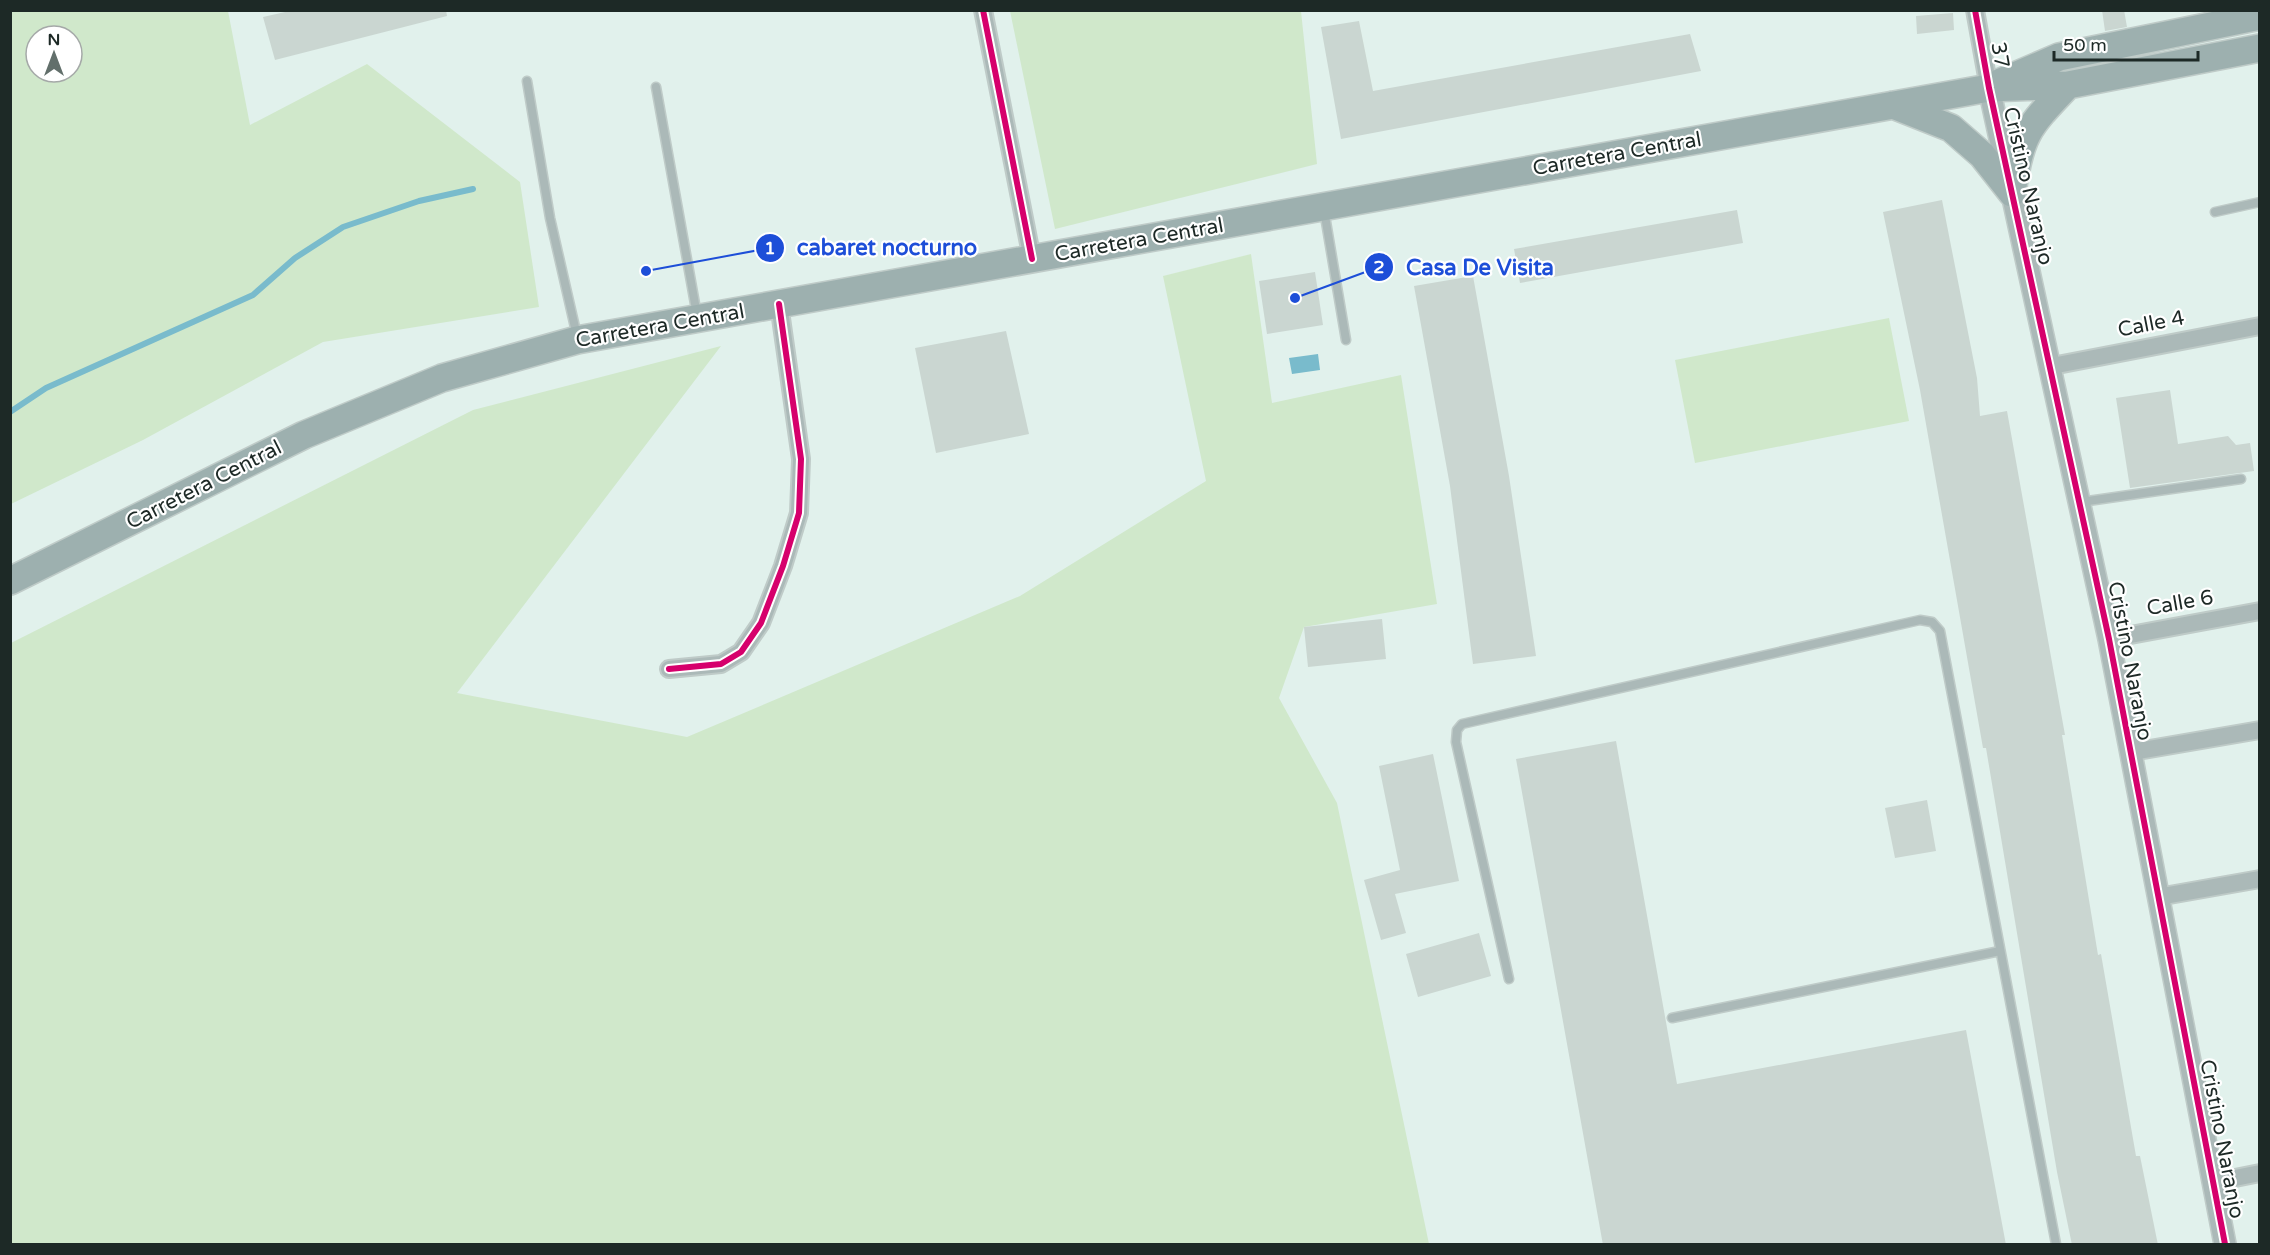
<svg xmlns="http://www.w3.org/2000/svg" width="2270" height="1255" viewBox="0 0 2270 1255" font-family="'Varela Round',sans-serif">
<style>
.green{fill:#d0e8cb;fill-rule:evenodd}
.water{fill:#79bbcc}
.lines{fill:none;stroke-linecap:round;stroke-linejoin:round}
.stream{stroke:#79bbcc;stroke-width:6}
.building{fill:#cad6d1}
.service-casing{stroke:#bfcbc8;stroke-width:11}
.minor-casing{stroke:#bfcbc8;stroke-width:20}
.tertiary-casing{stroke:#bfcbc8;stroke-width:24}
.primary-casing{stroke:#bfcbc8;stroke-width:30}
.service{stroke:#abb9b8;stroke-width:8}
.minor{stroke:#abb9b8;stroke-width:16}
.tertiary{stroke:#abb9b8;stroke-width:21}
.primary{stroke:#9db0af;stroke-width:27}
.cycleway-casing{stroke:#fff;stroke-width:10}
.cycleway{stroke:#d6006c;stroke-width:6}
.labels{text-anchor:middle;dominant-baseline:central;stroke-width:4.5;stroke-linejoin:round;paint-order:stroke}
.street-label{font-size:21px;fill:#1d2926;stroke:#fff}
.leader{fill:none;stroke:#1d4ed8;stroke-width:2}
.callout-dot{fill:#1d4ed8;stroke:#fff;stroke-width:2}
.mark-label{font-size:18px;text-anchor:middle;font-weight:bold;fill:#fff}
.callout-label{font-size:22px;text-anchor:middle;font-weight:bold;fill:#1d4ed8;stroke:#fff;stroke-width:4.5;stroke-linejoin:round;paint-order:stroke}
</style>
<rect width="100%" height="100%" fill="#e1f1ec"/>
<path class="green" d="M 11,10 L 228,11 L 250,125 L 367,64 L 520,182 L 539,307 L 323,342 L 143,440 L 11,504 ZM 36,36 L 72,36 L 72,72 L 36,72 Z
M 1010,11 L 1301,11 L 1317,164 L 1055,229 Z
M 1251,254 L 1272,403 L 1401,375 L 1437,604 L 1304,627 L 1279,698 L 1337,803 L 1429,1244 L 11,1244 L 11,643 L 473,410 L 721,346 L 457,693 L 687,737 L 1020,596 L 1206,481 L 1163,276 Z
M 1889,318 L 1909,421 L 1695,463 L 1675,360 Z"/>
<path class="water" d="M 1318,354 L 1320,370 L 1292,374 L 1289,358 Z"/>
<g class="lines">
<path class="stream" d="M 10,412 L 46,388 L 253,295 L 295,258 L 343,227 L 419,201 L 473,189"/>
</g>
<path class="building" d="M 294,10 L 446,10 L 447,16 L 275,60 L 263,17 Z
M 2102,10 L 2124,10 L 2127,27 L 2105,31 Z
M 1953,13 L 1954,30 L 1917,34 L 1916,16 Z
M 1359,21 L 1373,91 L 1690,34 L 1701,71 L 1341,139 L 1321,27 Z
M 1942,200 L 1977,378 L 1980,416 L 2007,411 L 2065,735 L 2062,735 L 2098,955 L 2101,954 L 2136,1156 L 2140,1156 L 2158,1245 L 2072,1245 L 2057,1172 L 1986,748 L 1983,748 L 1920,390 L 1883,212 Z
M 1737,210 L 1743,243 L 1520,283 L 1514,249 Z
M 1315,272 L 1323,325 L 1267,334 L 1259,281 Z
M 1473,276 L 1509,476 L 1536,656 L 1473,664 L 1450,486 L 1414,286 Z
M 1006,331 L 1029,434 L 936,453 L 915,348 Z
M 2170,390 L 2178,444 L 2228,436 L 2236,445 L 2250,443 L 2254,471 L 2130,488 L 2116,398 Z
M 1382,619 L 1386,659 L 1308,667 L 1304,627 Z
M 1616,741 L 1677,1084 L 1966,1030 L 2006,1245 L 1603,1245 L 1516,759 Z
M 1433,754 L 1459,881 L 1395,894 L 1406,933 L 1381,940 L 1364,880 L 1400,870 L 1379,766 Z
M 1927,800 L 1936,851 L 1895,858 L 1885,808 Z
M 1479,933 L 1491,976 L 1418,997 L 1406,954 Z"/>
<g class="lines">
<defs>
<path id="service" d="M 527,81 L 550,218 L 577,336
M 656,87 L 697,315
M 1324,210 L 1346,340
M 2215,212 L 2260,202
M 2081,502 L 2241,479
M 1509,979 L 1456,742 L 1457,730 L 1462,724 L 1920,620 L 1932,622 L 1940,631 L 2056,1244
M 1672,1018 L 2000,951"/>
<path id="minor" d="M 983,10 L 1032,259
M 1975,10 L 1989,88
M 2052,366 L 2260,326
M 2109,639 L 2260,611
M 669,669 L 721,664 L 741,652 L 761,623 L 783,566 L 799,513 L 801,459 L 779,304
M 2132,752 L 2260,730
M 2158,897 L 2260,879
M 2215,1182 L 2260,1173"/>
<path id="tertiary" d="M 1989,88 L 2109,639 L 2225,1244"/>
<path id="primary" d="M 2001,82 L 2059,57 L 2260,16
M 1893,105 L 1951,128 L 1982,155 L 2012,193
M 2012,193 C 2020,134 2028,127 2068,85
M 10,581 L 304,435 L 442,378 L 577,340 L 1989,88 L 2068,85 L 2260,48"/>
</defs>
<use href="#service" class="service-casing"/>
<use href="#minor" class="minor-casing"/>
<use href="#tertiary" class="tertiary-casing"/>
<use href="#primary" class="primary-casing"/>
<use href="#service" class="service"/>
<use href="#minor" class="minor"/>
<use href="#tertiary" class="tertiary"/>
<use href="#primary" class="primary"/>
<defs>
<path id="cycleway" d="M 983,10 L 1032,259
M 1975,10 L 1989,88 L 2109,639 L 2225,1244
M 669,669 L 721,664 L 741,652 L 761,623 L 783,566 L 799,513 L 801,459 L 779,304"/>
</defs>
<use href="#cycleway" class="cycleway-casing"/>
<use href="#cycleway" class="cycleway"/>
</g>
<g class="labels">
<g class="street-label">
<text transform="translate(2000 55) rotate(80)">37</text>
<text transform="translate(1617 154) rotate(-10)">Carretera Central</text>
<text transform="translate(2028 186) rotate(77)">Cristino Naranjo</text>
<text transform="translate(1139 240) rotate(-10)">Carretera Central</text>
<text transform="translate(2151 324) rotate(-11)">Calle 4</text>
<text transform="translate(660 326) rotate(-10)">Carretera Central</text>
<text transform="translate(204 485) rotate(-27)">Carretera Central</text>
<text transform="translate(2180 603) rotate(-10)">Calle 6</text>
<text transform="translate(2130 661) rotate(79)">Cristino Naranjo</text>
<text transform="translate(2222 1139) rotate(79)">Cristino Naranjo</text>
</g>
</g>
<path class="leader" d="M646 271L770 248M1295 298L1379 267"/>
<g class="callout-dot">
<circle cx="646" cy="271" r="6"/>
<circle cx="1295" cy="298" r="6"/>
<circle cx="770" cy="248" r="15"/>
<circle cx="1379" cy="267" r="15"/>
</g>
<g class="mark-label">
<text x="770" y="254">1</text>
<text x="1379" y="273">2</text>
</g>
<g class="callout-label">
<text x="887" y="255">cabaret nocturno</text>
<text x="1480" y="275">Casa De Visita</text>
</g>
<rect width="2270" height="1255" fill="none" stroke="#1d2926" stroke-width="24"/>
<g transform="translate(54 54)"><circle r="28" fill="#ffffff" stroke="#a5a9a8" stroke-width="1.5"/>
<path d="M0-4.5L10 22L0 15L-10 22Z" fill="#626f6b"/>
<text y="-9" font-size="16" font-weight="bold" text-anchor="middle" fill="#1d2926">N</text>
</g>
<path d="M2054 51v9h144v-9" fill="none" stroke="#1d2926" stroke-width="3"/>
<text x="2063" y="51" font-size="18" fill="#1d2926" stroke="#ffffff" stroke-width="4.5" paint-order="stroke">50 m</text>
</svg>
